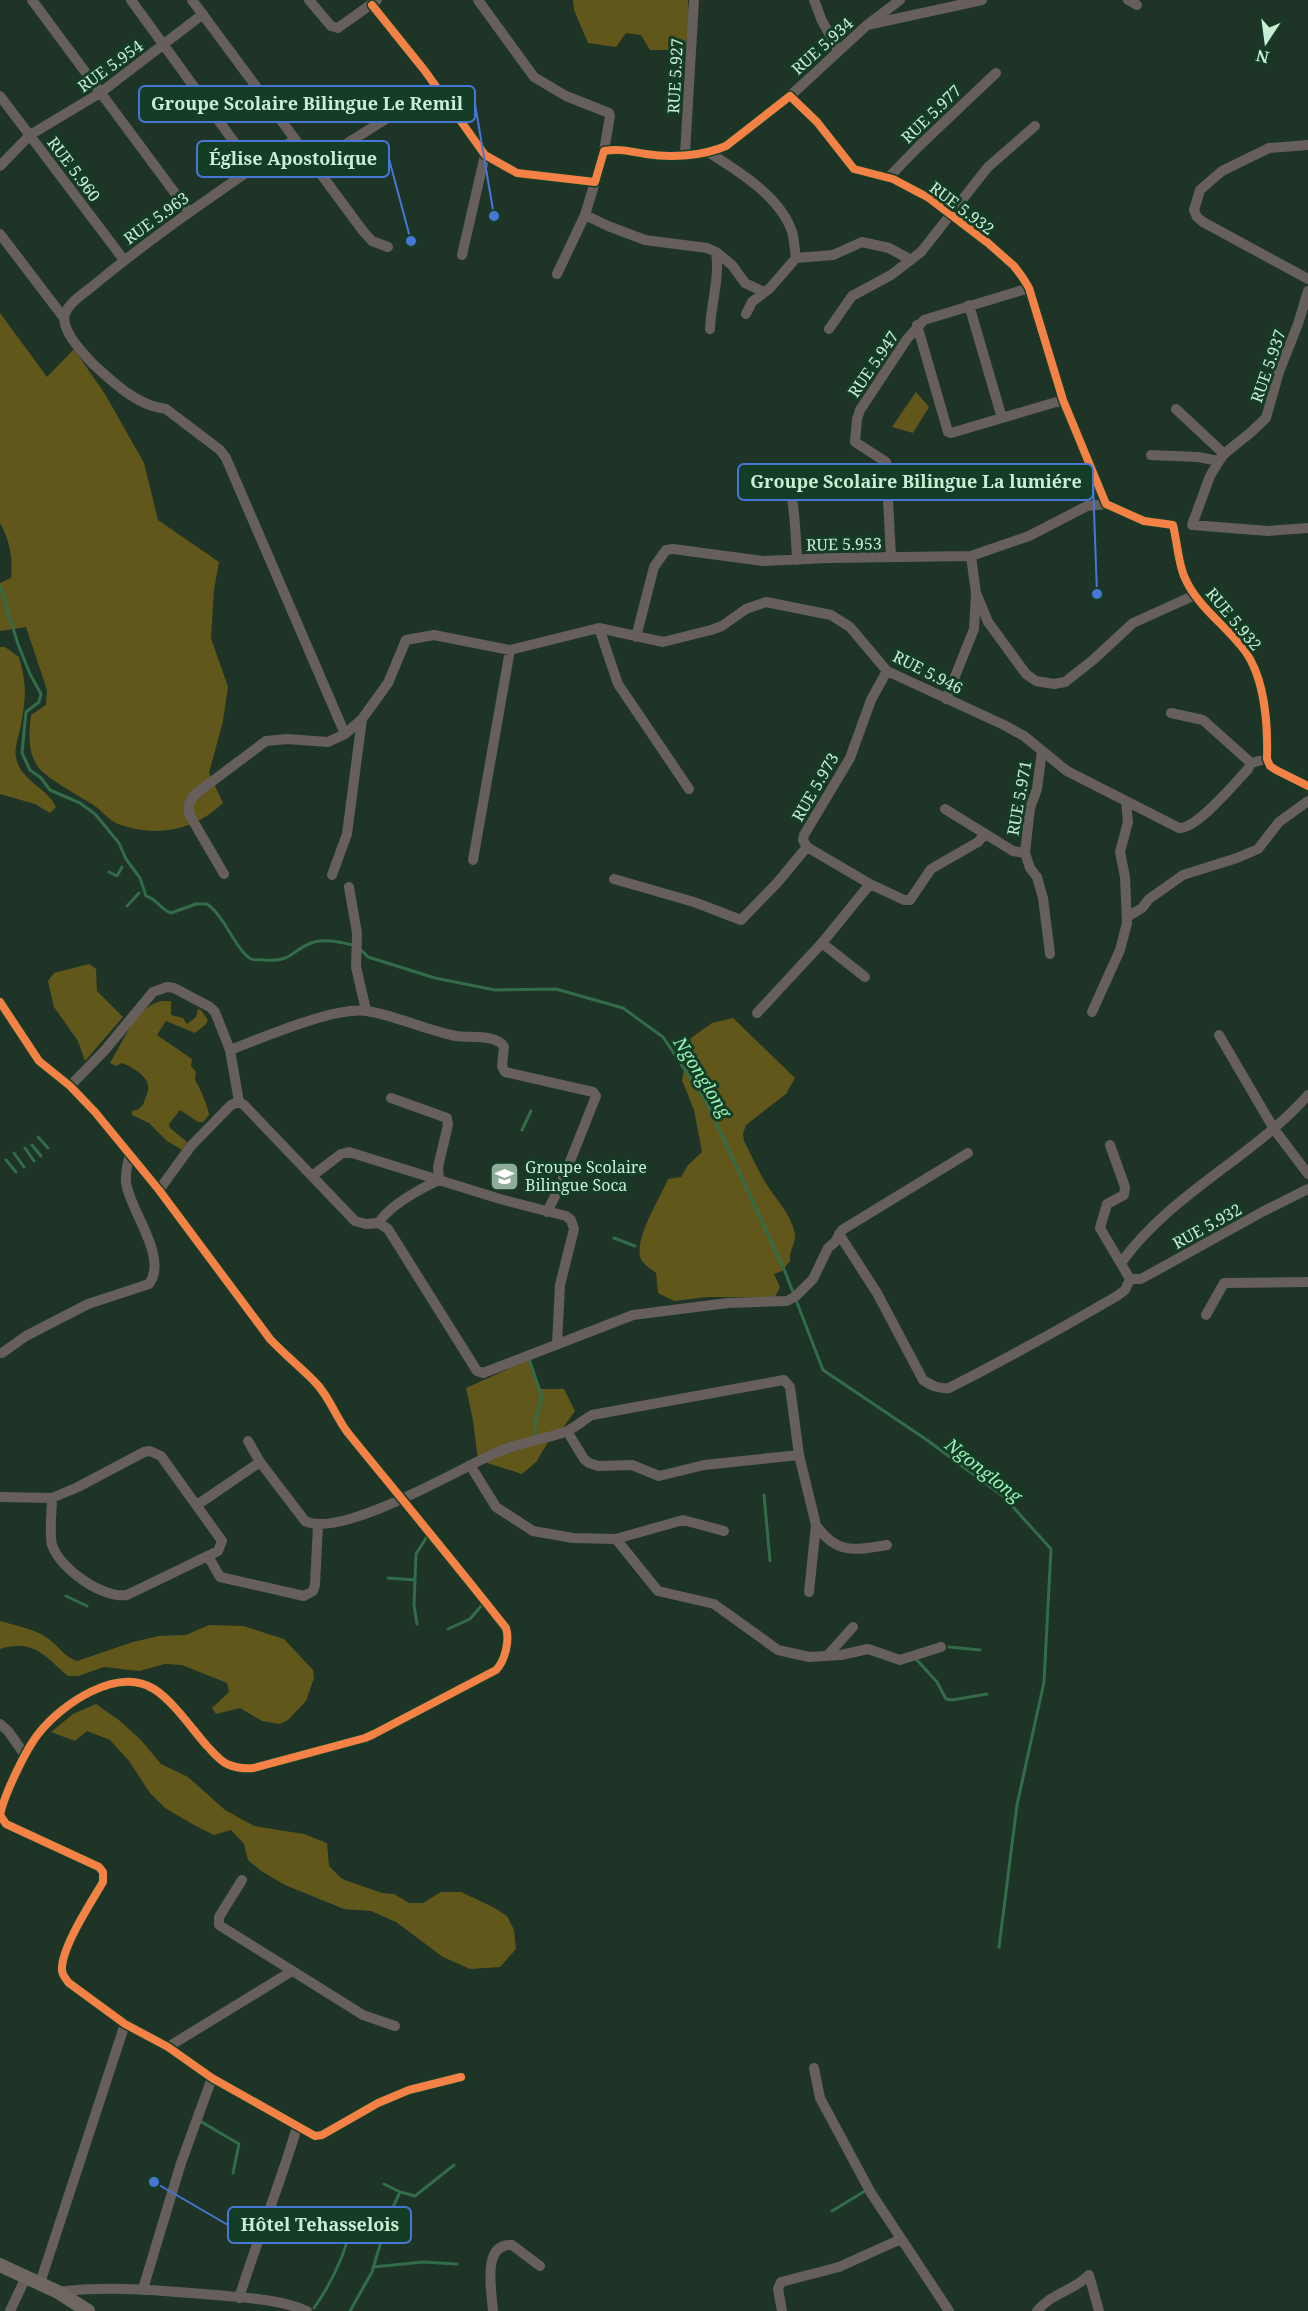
<svg xmlns="http://www.w3.org/2000/svg" width="1308" height="2311" viewBox="0 0 1308 2311" font-family="'Noto Serif',serif">
<style>
.green{fill:#62571b}
.lines{fill:none;stroke-linecap:round;stroke-linejoin:round}
.stream{stroke:#326c49;stroke-width:3}
.minor{stroke:#665f5b;stroke-width:10}
.major{stroke:#6d6760;stroke-width:14}
.cycleway-casing{stroke:#143d25;stroke-width:11}
.cycleway{stroke:#f48246;stroke-width:8}
.labels{text-anchor:middle;dominant-baseline:central;stroke-width:6;stroke-linejoin:round;paint-order:stroke}
.street-label{font-size:16px;fill:#c9eed5;stroke:#143d25}
.poi-label{font-size:16px;fill:#c9eed5;stroke:#143d25;text-anchor:start}
.water-label{font-size:18px;font-style:italic;fill:#99f2b9;stroke:#143d25}
.leader{fill:none;stroke:#4876d7;stroke-width:2}
.callout-dot{fill:#4876d7;stroke:#143d25;stroke-width:2}
.callout{fill:#143d25;stroke:#4876d7;stroke-width:2}
.callout-label{font-size:18px;text-anchor:middle;font-weight:bold;fill:#c9eed5}
</style>
<rect width="100%" height="100%" fill="#1d3426"/>
<path class="green" d="M 573,0 L 688,0 L 689,23 L 685,50 L 650,50 L 641,35 L 626,33 L 616,47 L 588,43 L 574,10 Z
M 0,313 L 47,377 L 74,349 L 105,394 L 144,463 L 158,520 L 219,562 L 214,590 L 211,638 L 228,687 L 223,721 L 209,773 L 223,803 C 194,831 156,838 118,824 C 108,820 101,809 92,804 C 79,796 48,779 39,768 C 27,752 29,734 31,715 L 46,705 L 47,690 L 26,627 L 0,631 L 0,583 L 11,578 C 13,558 10,541 0,523 Z
M 916,392 L 929,407 L 913,433 L 892,427 Z
M 0,647 L 5,647 L 19,657 C 27,686 26,695 21,725 C 19,735 14,748 16,757 C 20,781 47,787 56,807 L 50,813 L 35,804 L 0,794 Z
M 89,964 L 96,969 L 97,991 L 123,1017 L 85,1061 L 78,1041 L 54,1007 L 48,981 L 54,973 Z
M 161,1001 L 171,1001 L 171,1015 L 183,1018 L 187,1024 L 196,1017 L 198,1009 L 201,1010 L 208,1020 L 206,1024 L 195,1033 L 166,1021 L 157,1035 L 192,1059 L 191,1066 L 196,1072 L 195,1080 C 199,1085 209,1109 209,1115 L 203,1122 L 198,1122 L 180,1110 L 169,1124 L 170,1128 L 187,1142 L 182,1150 L 167,1141 L 149,1123 L 132,1115 L 132,1111 C 140,1109 143,1107 145,1099 C 147,1095 149,1089 148,1085 C 146,1075 131,1066 122,1063 L 116,1066 L 110,1063 C 123,1042 135,1008 161,1001 Z
M 733,1018 L 795,1078 L 786,1094 L 746,1125 L 743,1133 L 744,1141 C 752,1156 759,1174 769,1188 C 779,1203 791,1215 795,1234 C 796,1243 789,1251 790,1261 L 782,1271 L 774,1274 L 780,1287 L 775,1297 L 707,1297 L 674,1301 L 658,1293 L 656,1273 C 651,1269 641,1263 640,1256 C 636,1236 660,1198 668,1179 L 681,1177 L 688,1165 L 702,1152 L 694,1110 L 682,1080 L 691,1038 L 712,1023 Z
M 528,1360 L 540,1389 L 564,1389 L 575,1411 L 562,1429 L 553,1434 L 536,1462 L 522,1474 L 478,1460 L 473,1420 L 466,1388 Z
M 0,1621 C 16,1626 37,1629 50,1640 C 60,1648 65,1657 77,1661 L 133,1642 L 159,1636 L 186,1635 L 209,1625 L 243,1626 L 284,1639 L 313,1670 L 314,1678 L 306,1701 L 288,1720 L 280,1724 L 262,1721 L 240,1708 L 216,1714 L 212,1708 L 229,1692 L 227,1683 L 182,1665 L 165,1664 L 139,1671 L 104,1667 L 78,1676 L 68,1676 C 45,1656 33,1638 0,1649 Z
M 96,1704 L 120,1721 L 140,1739 L 161,1764 L 188,1777 L 225,1810 L 254,1826 L 304,1834 L 327,1843 L 329,1866 L 342,1879 L 382,1893 L 394,1894 L 409,1903 L 423,1903 L 441,1892 L 461,1892 L 493,1907 L 507,1916 L 514,1930 L 516,1949 L 500,1967 L 470,1969 L 443,1957 L 396,1922 L 371,1911 L 344,1909 L 285,1885 L 261,1871 L 248,1860 L 244,1844 L 231,1830 L 214,1835 L 194,1825 L 165,1808 L 150,1793 L 129,1761 L 110,1740 L 87,1731 L 75,1741 L 51,1732 L 73,1714 Z"/>
<g class="lines">
<path class="stream" d="M 0,586 L 18,644 L 30,674 L 41,694 L 39,702 L 26,712 L 22,753 L 30,770 L 41,778 L 50,790 L 80,803 L 95,814 L 119,843 L 126,859 L 140,878 L 146,896 C 157,899 160,909 171,913 L 196,904 L 207,904 C 224,915 237,952 251,959 C 255,961 260,959 264,960 C 293,962 290,951 311,943 C 324,938 340,942 353,945
M 109,872 L 117,876 L 122,867
M 127,906 L 139,893
M 359,948 L 368,957 L 435,978 L 495,990 L 556,989 L 623,1008 L 663,1037 L 707,1103 L 784,1269 L 823,1370 L 927,1440 L 1004,1497 L 1051,1549 L 1044,1682 L 1017,1805 L 999,1947
M 522,1130 L 531,1111
M 38,1137 L 48,1148
M 32,1145 L 41,1156
M 25,1148 L 34,1161
M 14,1153 L 24,1167
M 6,1160 L 16,1172
M 614,1238 L 635,1246
M 529,1359 L 542,1397 L 535,1424 L 534,1439
M 764,1495 L 770,1561
M 388,1578 L 415,1580
M 66,1596 L 87,1606
M 417,1624 L 414,1605 L 416,1554 L 428,1535
M 448,1629 L 470,1619 L 482,1605
M 949,1647 L 980,1650
M 916,1659 L 937,1682 L 946,1699 L 952,1700 L 987,1694
M 200,2121 L 239,2144 L 233,2173
M 384,2184 L 400,2192 L 415,2196 L 454,2165
M 832,2211 L 865,2191
M 373,2267 L 423,2262 L 457,2264
M 314,2308 C 333,2281 346,2252 353,2220
M 350,2311 L 372,2272 L 388,2218 L 400,2192"/>
<path class="minor" d="M 32,0 L 189,212
M 131,0 L 253,168
M 192,0 L 363,231 L 372,241 L 388,247
M 309,0 L 331,26 L 338,28 L 377,0
M 478,0 L 534,77 L 566,96 L 609,113 L 610,116 L 604,151
M 814,0 L 822,21 L 839,51
M 1128,0 L 1137,5
M 372,5 L 425,71 L 485,155 L 517,173 L 595,182 L 604,151 C 619,148 632,152 646,154 C 671,158 703,156 726,146 L 790,96 L 817,122 L 854,169 L 893,179 L 929,198 L 988,243 L 1014,266 L 1023,278 L 1029,288 L 1063,400 L 1106,504 L 1144,521 L 1173,525 C 1177,541 1178,561 1184,576 C 1197,607 1226,625 1245,651 C 1265,679 1268,726 1267,759 L 1270,766 L 1276,770 L 1308,786
M 867,25 L 900,0
M 0,96 L 124,260
M 790,96 L 867,25 L 982,0
M 295,139 C 227,186 158,232 94,285 C 85,293 69,302 65,314 C 60,330 83,353 93,364 C 113,382 137,406 166,409 L 220,450 L 226,458 L 345,734
M 1308,145 L 1269,148 L 1222,171 L 1200,190 L 1194,210 L 1197,217 L 1203,222 L 1308,279
M 708,152 C 738,171 783,198 793,235 C 794,242 795,251 796,258 L 833,255 L 862,242 L 889,248 L 911,260
M 685,154 L 694,0
M 314,164 L 437,87
M 0,166 L 30,135 L 100,93 L 203,14
M 888,178 L 919,146 L 996,73
M 585,215 L 608,226 L 645,240 L 707,248 L 716,252 C 720,278 711,303 710,329
M 0,234 L 64,318
M 716,252 L 732,265 L 745,283 L 764,292
M 462,255 L 485,155
M 557,274 L 585,215 L 595,182
M 1308,291 L 1298,324 L 1279,372 L 1266,418 L 1250,433 L 1224,454 L 1219,461 L 1210,476 L 1192,525 L 1268,531 L 1308,528
M 969,305 L 1002,418
M 746,314 L 752,302 L 770,288 L 796,258
M 917,325 L 948,432 L 951,433 L 1063,400
M 829,329 L 852,296 L 891,275 L 921,252 L 988,167 L 1035,126
M 1176,409 L 1224,454
M 1151,455 L 1198,457 L 1219,461
M 750,472 C 761,471 773,468 782,473 C 795,481 796,544 797,560
M 891,557 L 886,462 L 855,442 L 857,419 L 860,410 L 907,339 L 924,320 L 1029,288
M 976,593 L 988,622 L 1026,674 L 1036,681 L 1054,684 L 1065,682 L 1093,660 L 1133,623 L 1195,595
M 599,628 L 618,684 L 689,789
M 636,637 L 654,567 L 666,550 L 673,549 L 763,561 L 830,558 L 971,556 L 1029,536 L 1087,506 L 1106,504
M 946,699 L 974,629 L 976,593 L 971,556
M 1171,713 L 1203,720 L 1251,763
M 1042,751 L 1037,789 L 1030,808 L 1025,853 L 1030,868 L 1037,877 L 1043,898 L 1050,954
M 945,809 L 1013,851 L 1025,853
M 473,860 L 510,650 L 599,628 L 663,642 L 711,630 L 722,626 L 746,609 L 766,602 L 831,615 L 850,627 L 887,671 L 1004,725 L 1024,736 L 1067,771 L 1179,828 C 1197,829 1235,783 1248,769 L 1251,763 L 1267,759
M 224,874 L 189,814 L 189,804 L 194,795 L 266,741 L 287,739 L 328,742 L 345,734 L 362,719 L 388,683 L 406,640 L 434,635 L 510,650
M 332,875 L 347,834 L 362,719
M 614,879 L 694,902 L 741,920 L 777,883 L 807,847
M 870,884 L 904,900 L 910,900 L 931,869 L 978,842 L 985,834
M 349,887 L 357,933 L 356,967 L 366,1010
M 1127,917 L 1142,908 L 1149,899 L 1183,875 L 1237,858 L 1258,849 L 1279,822 L 1308,801
M 822,943 L 865,977
M 0,1002 L 39,1061 L 70,1086 L 95,1112 L 159,1190 L 270,1339 C 284,1354 299,1366 313,1380 C 329,1395 335,1416 348,1433 C 401,1498 454,1562 506,1628 C 510,1640 505,1661 496,1670 L 374,1734 L 365,1738 L 254,1768 C 245,1769 236,1768 227,1764 C 219,1760 213,1752 207,1746 C 192,1729 173,1701 154,1689 C 117,1666 62,1704 39,1733 C 26,1749 4,1795 0,1815 L 6,1824 L 99,1867 L 103,1872 L 103,1882 C 92,1901 60,1949 62,1971 C 63,1976 66,1979 69,1983 L 125,2024 L 168,2047 L 212,2078 L 315,2136 L 322,2135 L 378,2103 L 409,2090 L 461,2077
M 1092,1012 L 1120,950 L 1127,923 L 1125,877 L 1120,852 L 1128,822 L 1126,801
M 757,1013 L 822,943 L 870,884 L 807,847 L 803,840 L 804,835 L 850,758 L 871,700 L 887,671
M 1219,1035 L 1274,1129 L 1308,1174
M 230,1050 C 262,1038 335,1006 367,1011 C 397,1016 426,1030 456,1036 C 470,1038 497,1034 504,1047 L 502,1066 L 505,1072 L 593,1092 L 596,1096 L 561,1184 L 547,1212
M 70,1086 L 105,1050 L 153,992 L 167,987 L 174,988 L 210,1007 L 215,1012 L 230,1050 L 239,1102 L 244,1105 L 355,1221 L 366,1224 L 379,1223 L 388,1229 L 477,1371 L 483,1373 L 633,1315 L 728,1303 L 787,1301 L 796,1296 L 813,1279 L 828,1248 L 835,1242 L 842,1230 L 968,1153
M 391,1098 L 447,1118 L 448,1125 L 438,1167 L 439,1180
M 1110,1145 L 1125,1187 L 1124,1195 L 1107,1204 L 1100,1228 L 1130,1279
M 312,1176 L 341,1154 L 349,1152 L 500,1199 L 566,1216 L 571,1220 L 574,1229 L 560,1285 L 557,1344
M 159,1190 L 191,1146 L 231,1105 L 239,1102
M 379,1223 C 388,1206 422,1188 439,1180
M 839,1234 L 877,1293 L 923,1380 C 932,1386 939,1389 949,1388 C 1006,1359 1062,1328 1117,1296 L 1125,1290 L 1130,1279 L 1141,1279 L 1262,1212 L 1308,1189
M 1121,1263 C 1170,1194 1252,1158 1308,1095
M 1206,1315 L 1224,1283 L 1308,1282
M 2,1353 L 26,1336 L 88,1304 L 149,1284 C 169,1257 129,1210 126,1182 C 125,1172 128,1163 130,1154
M 567,1431 L 584,1459 L 589,1463 L 598,1466 L 632,1465 L 659,1476 L 704,1465 L 799,1455
M 248,1441 L 260,1462 L 305,1521 C 340,1539 458,1470 495,1453 C 517,1443 542,1440 565,1432 C 575,1428 583,1420 592,1415 L 784,1380 L 790,1387 L 799,1455 L 816,1525 C 836,1555 856,1550 887,1545
M 470,1465 L 496,1507 L 533,1531 L 573,1538 L 616,1539 L 683,1520 L 724,1531
M 0,1497 L 52,1498 L 78,1487 L 144,1452 L 150,1451 L 161,1456 L 222,1541 L 218,1551 L 127,1595 C 103,1599 60,1569 52,1545 C 49,1534 52,1510 52,1498
M 197,1505 L 260,1462
M 616,1539 L 658,1591 L 714,1604 L 778,1650 L 809,1657 L 841,1655 L 868,1649 L 900,1660 L 941,1647
M 208,1556 L 220,1577 L 304,1596 L 313,1591 L 315,1585 L 318,1525
M 809,1592 L 816,1525
M 827,1656 L 853,1627
M 0,1724 L 8,1731 L 25,1755
M 242,1880 L 219,1917 L 219,1925 L 363,2015 L 395,2026
M 168,2047 L 292,1971
M 814,2068 L 820,2098 L 871,2193 L 949,2311
M 40,2283 L 125,2024
M 143,2289 L 181,2163 L 212,2078
M 58,2292 C 111,2285 163,2291 216,2295 C 246,2298 279,2299 307,2311
M 239,2298 C 257,2240 280,2185 297,2127
M 10,2311 L 26,2277
M 493,2311 C 492,2292 481,2243 512,2245 L 540,2266
M 782,2311 L 778,2289 L 781,2282 L 839,2267 L 901,2239
M 1037,2311 C 1053,2292 1072,2292 1089,2275 L 1099,2311"/>
<path class="major" d="M 0,2265 L 58,2292 L 88,2311"/>
<defs>
<path id="cycleway" d="M 372,5 L 425,71 L 485,155 L 517,173 L 595,182 L 604,151 C 619,148 632,152 646,154 C 671,158 703,156 726,146 L 790,96 L 817,122 L 854,169 L 893,179 L 929,198 L 988,243 L 1014,266 L 1023,278 L 1029,288 L 1063,400 L 1106,504 L 1144,521 L 1173,525 C 1177,541 1178,561 1184,576 C 1197,607 1226,625 1245,651 C 1265,679 1268,726 1267,759 L 1270,766 L 1276,770 L 1308,786
M 0,1002 L 39,1061 L 70,1086 L 95,1112 L 159,1190 L 270,1339 C 284,1354 299,1366 313,1380 C 329,1395 335,1416 348,1433 C 401,1498 454,1562 506,1628 C 510,1640 505,1661 496,1670 L 374,1734 L 365,1738 L 254,1768 C 245,1769 236,1768 227,1764 C 219,1760 213,1752 207,1746 C 192,1729 173,1701 154,1689 C 117,1666 62,1704 39,1733 C 26,1749 4,1795 0,1815 L 6,1824 L 99,1867 L 103,1872 L 103,1882 C 92,1901 60,1949 62,1971 C 63,1976 66,1979 69,1983 L 125,2024 L 168,2047 L 212,2078 L 315,2136 L 322,2135 L 378,2103 L 409,2090 L 461,2077"/>
</defs>
<use href="#cycleway" class="cycleway-casing"/>
<use href="#cycleway" class="cycleway"/>
</g>
<defs>
<symbol id="school-square" viewBox="-11 -11 22 22"><rect x="-9" y="-9" width="18" height="18" rx="4" fill="#8dad98" stroke="#143d25"/><path d="M0-5L7-2L0 1L-7-2ZM-4 1L0 2.5L4 1V4Q0 6-4 4Z" fill="#fff"/></symbol>
</defs>
<g fill-rule="evenodd">
<use href="#school-square" x="488" y="1160" width="33" height="33"/>
</g>
<g class="labels">
<g class="street-label">
<text transform="translate(822 46) rotate(-42)">RUE 5.934</text>
<text transform="translate(110 66) rotate(-36)">RUE 5.954</text>
<text transform="translate(675 76) rotate(-87)">RUE 5.927</text>
<text transform="translate(931 114) rotate(-44)">RUE 5.977</text>
<text transform="translate(74 169) rotate(53)">RUE 5.960</text>
<text transform="translate(962 208) rotate(37)">RUE 5.932</text>
<text transform="translate(156 218) rotate(-36)">RUE 5.963</text>
<text transform="translate(873 364) rotate(-56)">RUE 5.947</text>
<text transform="translate(1268 366) rotate(-71)">RUE 5.937</text>
<text transform="translate(844 544) rotate(-1)">RUE 5.953</text>
<text transform="translate(1234 619) rotate(50)">RUE 5.932</text>
<text transform="translate(928 672) rotate(27)">RUE 5.946</text>
<text transform="translate(815 787) rotate(-60)">RUE 5.973</text>
<text transform="translate(1019 798) rotate(-80)">RUE 5.971</text>
<text transform="translate(1207 1226) rotate(-29)">RUE 5.932</text>
</g>
<g class="poi-label">
<text x="525" y="1167">Groupe Scolaire<tspan x="525" dy="18">Bilingue Soca</tspan></text>
</g>
<g class="water-label">
<text transform="translate(703 1077) rotate(58)">Ngonglong</text>
<text transform="translate(984 1470) rotate(38)">Ngonglong</text>
</g>
</g>
<path class="leader" d="M494 216L475 104M411 241L389 159M1097 594L1093 482M154 2182L228 2225"/>
<g class="callout-dot">
<circle cx="494" cy="216" r="6"/>
<circle cx="411" cy="241" r="6"/>
<circle cx="1097" cy="594" r="6"/>
<circle cx="154" cy="2182" r="6"/>
</g>
<g class="callout">
<rect x="139" y="86" width="336" height="36" rx="6"/>
<rect x="197" y="141" width="192" height="36" rx="6"/>
<rect x="738" y="464" width="355" height="36" rx="6"/>
<rect x="228" y="2207" width="183" height="36" rx="6"/>
</g>
<g class="callout-label">
<text x="307" y="110">Groupe Scolaire Bilingue Le Remil</text>
<text x="293" y="165">Église Apostolique</text>
<text x="916" y="488">Groupe Scolaire Bilingue La lumiére</text>
<text x="320" y="2231">Hôtel Tehasselois</text>
</g>
<g transform="translate(1266 42) rotate(193)" stroke="#143d25" stroke-width="4.5" paint-order="stroke">
<path d="M0-4.5L10 22L0 15L-10 22Z" fill="#c9eed5"/>
<text y="-9" font-size="16" font-weight="bold" text-anchor="middle" fill="#c9eed5">N</text>
</g>
</svg>
